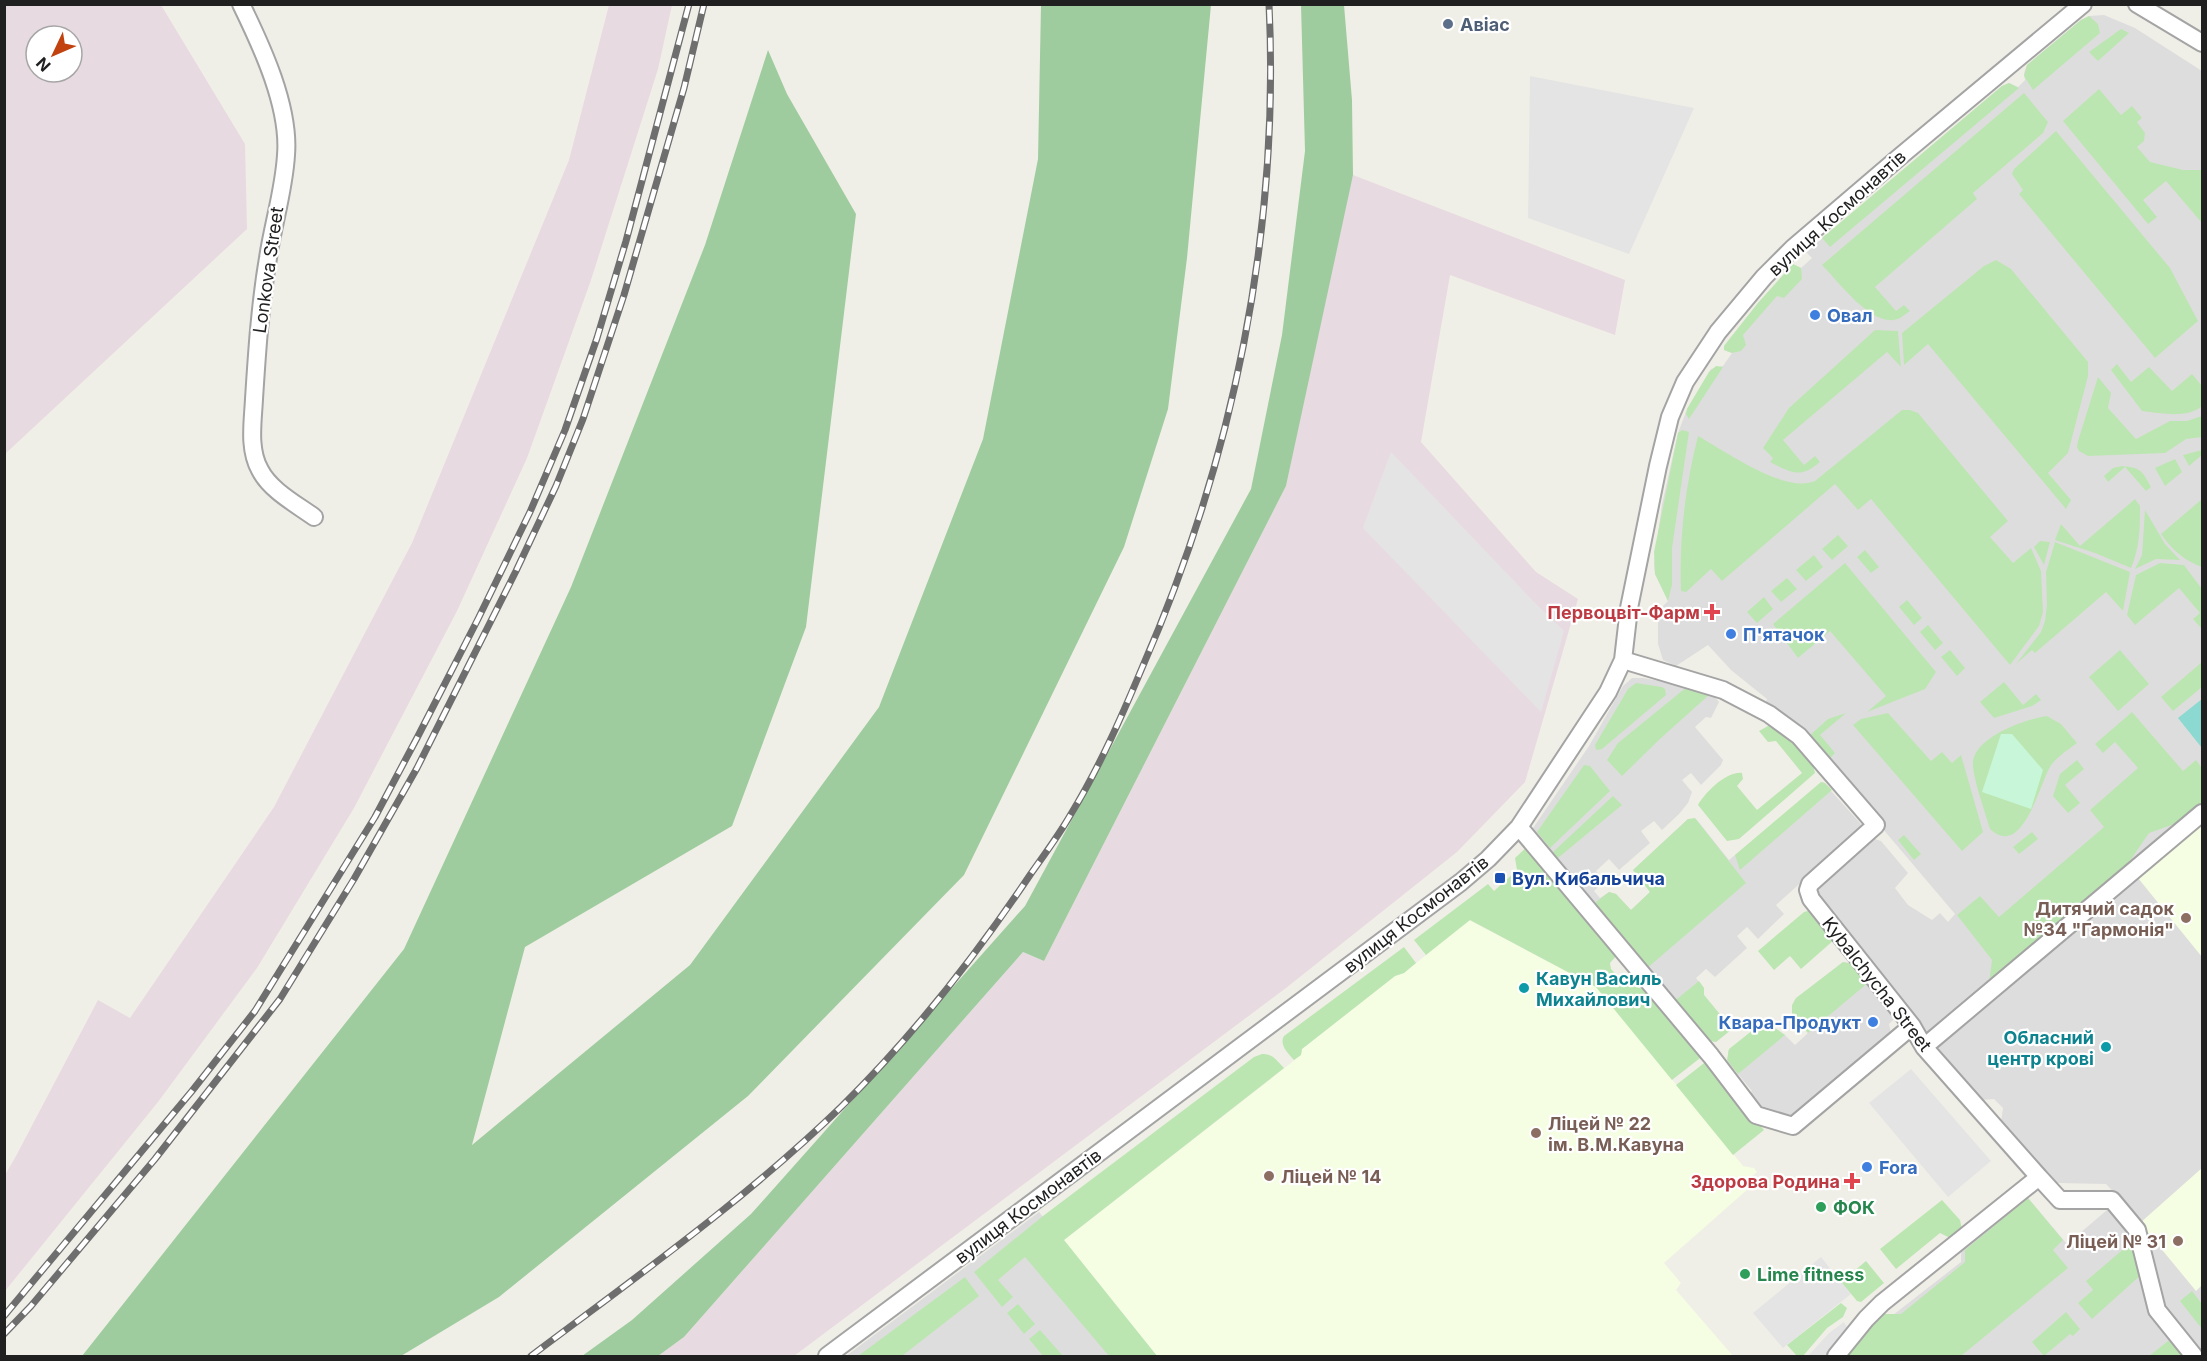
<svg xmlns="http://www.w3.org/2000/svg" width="2207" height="1361" viewBox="0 0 2207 1361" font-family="Inter,sans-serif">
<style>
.residential{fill:#dedddd}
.industrial{fill:#e8dae1;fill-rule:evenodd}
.education{fill:#f5fde3}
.grass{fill:#bce6b1}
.forest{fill:#9fcc9f}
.park{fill:#c8f6d9}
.pitch{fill:#8bd9d1}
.parking{fill:#e4e4e4}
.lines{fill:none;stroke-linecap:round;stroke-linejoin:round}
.minor-casing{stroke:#a4a4a4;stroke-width:20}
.minor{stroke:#fff;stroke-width:16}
.rail-casing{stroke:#6e6e6e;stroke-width:7}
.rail{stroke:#fff;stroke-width:4.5;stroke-dasharray:14;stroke-linecap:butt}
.service-dot{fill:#5c6f8a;stroke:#fff;stroke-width:2}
.shop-dot{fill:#3f7fe0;stroke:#fff;stroke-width:2}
.health-dot{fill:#e0444e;stroke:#fff;stroke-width:2}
.transit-dot{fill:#1a4fb4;stroke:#fff;stroke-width:2}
.education-dot{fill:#8d6e63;stroke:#fff;stroke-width:2}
.culture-dot{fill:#0f9aa8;stroke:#fff;stroke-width:2}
.leisure-dot{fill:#2e9e5b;stroke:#fff;stroke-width:2}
.labels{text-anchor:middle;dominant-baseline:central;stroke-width:4.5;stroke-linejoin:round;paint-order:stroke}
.service-label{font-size:18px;font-weight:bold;fill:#4e5e75;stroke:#fff;text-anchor:start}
.street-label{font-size:18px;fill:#202020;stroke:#fff}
.shop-label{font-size:18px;font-weight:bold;fill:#366cbe;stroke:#fff;text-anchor:start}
.health-label{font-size:18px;font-weight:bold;fill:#be3a42;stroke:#fff;text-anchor:end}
.transit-label{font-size:18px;font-weight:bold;fill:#164399;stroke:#fff;text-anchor:start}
.education-label{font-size:18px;font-weight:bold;fill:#785e54;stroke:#fff;text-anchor:end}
.culture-label{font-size:18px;font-weight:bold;fill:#0d838f;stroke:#fff;text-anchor:start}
.leisure-label{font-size:18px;font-weight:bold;fill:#27864d;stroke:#fff;text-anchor:start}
</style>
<rect width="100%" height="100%" fill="#f0efe7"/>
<path class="residential" d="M 2104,15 L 2135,28 L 2202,71 L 2202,1356 L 1846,1356 L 1882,1314 L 1893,1315 L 1961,1262 L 1961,1250 L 2025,1198 L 2028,1198 L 2067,1244 L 2120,1199 L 2106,1184 L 2057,1183 L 2051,1178 L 2001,1122 L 2003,1108 L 1994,1099 L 1981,1100 L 1845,933 L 1818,896 L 1816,889 L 1871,840 L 1875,839 L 1881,841 L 1908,873 L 1895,888 L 1908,905 L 1932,920 L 1940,913 L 1948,922 L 1955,914 L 1854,795 L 1769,707 L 1766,702 L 1767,699 L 1731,670 L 1708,645 L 1676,666 L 1663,660 L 1658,644 L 1658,615 L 1660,609 L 1668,601 L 1655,574 L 1654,564 L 1662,504 L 1678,433 L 1687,409 L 1711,369 L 1723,366 L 1732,353 L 1724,350 L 1724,346 L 1758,303 L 1793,264 L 1801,268 L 1812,258 L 1806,252 L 2002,86 L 2009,83 L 2018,87 L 2025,80 L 2024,73 L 2027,65 L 2081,20 L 2089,16 Z
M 1632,678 L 1643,678 L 1688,686 L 1714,696 L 1719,702 L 1711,718 L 1706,717 L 1695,727 L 1723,760 L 1721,765 L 1701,785 L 1691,773 L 1682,780 L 1692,792 L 1688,803 L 1679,814 L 1662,830 L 1654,821 L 1641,831 L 1650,843 L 1619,870 L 1609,859 L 1596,871 L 1605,881 L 1594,891 L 1600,898 L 1609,892 L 1616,894 L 1631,910 L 1650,892 L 1633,870 L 1688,819 L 1697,820 L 1729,860 L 1823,782 L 1861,824 L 1859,830 L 1776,905 L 1784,914 L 1758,939 L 1747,927 L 1737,936 L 1747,948 L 1715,977 L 1706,969 L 1696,978 L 1704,988 L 1704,995 L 1732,1029 L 1716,1042 L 1703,1039 L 1531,831 L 1589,746 L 1623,686 Z
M 1843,962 L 1850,963 L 1897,1016 L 1889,1024 L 1891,1033 L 1793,1116 L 1756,1107 L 1747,1096 L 1752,1091 L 1728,1062 L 1728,1051 L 1758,1026 L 1769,1024 L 1785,1035 L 1795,1045 L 1808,1033 L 1792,1014 L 1794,1001 Z
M 1039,1212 L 1157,1356 L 846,1356 Z"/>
<path class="industrial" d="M 5,4 L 161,5 L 245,144 L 247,229 L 5,454 ZM 36,36 L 72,36 L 72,72 L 36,72 Z
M 609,5 L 672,5 L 658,69 L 591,280 L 527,458 L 457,611 L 354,808 L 257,968 L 158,1102 L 5,1291 L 5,1175 L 16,1156 L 98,1000 L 130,1018 L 274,807 L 412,543 L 569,160 Z
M 1353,175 L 1625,280 L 1615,335 L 1450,275 L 1421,442 L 1536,572 L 1578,599 L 1525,782 L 1457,852 L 1286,988 L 794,1356 L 658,1356 L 684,1337 L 1023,952 L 1044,961 L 1286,486 L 1338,229 Z"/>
<path class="education" d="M 2202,824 L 2202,957 L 2138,878 Z
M 1469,920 L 1596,987 L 1743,1166 L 1754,1168 L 1757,1172 L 1743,1184 L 1748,1189 L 1664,1263 L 1681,1283 L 1676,1290 L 1733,1356 L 1157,1356 L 1064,1240 L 1277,1074 L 1301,1055 L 1302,1049 L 1395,976 L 1404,973 Z
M 2202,1168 L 2202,1285 L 2196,1291 L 2140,1223 Z"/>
<path class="grass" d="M 2089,16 L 2098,24 L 2100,33 L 2033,90 L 2024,76 L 2027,65 L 2081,20 Z
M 2121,29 L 2129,33 L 2098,61 L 2089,52 Z
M 2009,83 L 2019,88 L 1830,247 L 1822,238 L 2002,86 Z
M 2099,89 L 2121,115 L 2132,106 L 2142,118 L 2137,122 L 2145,133 L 2144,141 L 2137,147 L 2150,162 L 2183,170 L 2202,170 L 2202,223 L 2166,181 L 2143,200 L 2157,217 L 2148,224 L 2063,121 Z
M 2024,93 L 2048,122 L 2043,133 L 1973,193 L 1977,199 L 1875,287 L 1896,311 L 1904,305 L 1910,311 C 1907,313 1902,317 1898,319 C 1872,328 1839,282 1822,265 Z
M 2056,131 L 2170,268 L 2198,321 L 2155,358 L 2019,194 L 2023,190 L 2012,174 L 2014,169 Z
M 1996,260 L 2011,269 L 2088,362 L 2088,376 L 2068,453 L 2048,473 L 2071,500 L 2066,509 L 1928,344 L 1904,365 L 1902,333 L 1984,266 Z
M 1793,264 L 1801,268 L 1802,279 L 1784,298 L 1777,296 L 1743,335 L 1746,345 L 1741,351 L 1732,353 L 1724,350 L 1724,346 L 1758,303 Z
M 1875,330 L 1898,331 L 1901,367 L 1887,352 L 1783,440 L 1804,465 L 1815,456 L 1820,462 C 1800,479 1792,473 1770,462 L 1773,458 L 1763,448 L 1789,408 Z
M 2117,364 L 2131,382 L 2149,367 L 2172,391 L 2192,374 L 2202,386 L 2202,406 C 2187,419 2161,413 2142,411 L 2111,370 Z
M 1716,366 L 1723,367 L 1689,419 L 1686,414 L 1687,409 L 1709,372 Z
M 2098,377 L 2111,393 L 2108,408 L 2136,439 L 2170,421 L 2187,421 L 2202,416 L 2202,437 L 2186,439 L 2165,453 L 2088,456 L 2079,451 L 2077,447 L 2078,441 Z
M 1902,410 L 1910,410 L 1918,413 L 2008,521 L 1990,537 L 2013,563 L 2031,548 L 2041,571 L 2043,612 L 2039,626 L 2010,665 L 1871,499 L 1858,510 L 1835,484 L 1722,581 L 1711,569 L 1686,592 L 1681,591 C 1679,538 1685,487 1698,436 C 1725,451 1785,494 1815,481 Z
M 1682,430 L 1689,432 L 1672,548 L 1672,585 L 1668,601 L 1655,574 L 1654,552 L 1678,433 Z
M 2202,450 L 2202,455 L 2189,466 L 2183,455 Z
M 2175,459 L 2182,472 L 2165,486 L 2155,468 Z
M 2122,466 C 2141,468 2142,470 2151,487 L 2146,491 L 2125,467 L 2108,482 L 2104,476 L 2113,468 Z
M 2135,499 L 2140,506 C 2140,528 2140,547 2131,568 L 2095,553 L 2055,540 L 2061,524 L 2080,546 Z
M 2202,499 L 2202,567 C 2185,561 2172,550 2161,534 Z
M 2145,510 L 2165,544 L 2180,560 L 2156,559 L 2135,569 L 2142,555 Z
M 1838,535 L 1848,546 L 1832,560 L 1822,549 Z
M 2040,541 L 2050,542 L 2044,565 L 2034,547 Z
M 2055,542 L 2130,572 L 2123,611 L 2106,592 L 2035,653 L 2032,650 L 2016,664 L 2041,632 L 2045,621 L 2047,605 L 2046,572 Z
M 1865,550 L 1879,567 L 1871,573 L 1857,557 Z
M 1814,555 L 1823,567 L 1806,581 L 1796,570 Z
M 1845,563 L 1936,672 L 1925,689 L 1867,712 L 1886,696 L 1830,631 L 1798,658 L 1773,624 Z
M 2160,563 L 2184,565 L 2202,589 L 2202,629 L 2193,619 L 2200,613 L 2179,588 L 2135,625 L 2127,615 L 2136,575 Z
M 1787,578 L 1797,589 L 1781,602 L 1771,591 Z
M 1764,597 L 1773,609 L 1757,623 L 1747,612 Z
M 1907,600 L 1922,618 L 1914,625 L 1899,607 Z
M 1928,625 L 1943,643 L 1935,650 L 1920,632 Z
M 1950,650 L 1965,668 L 1957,676 L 1941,657 Z
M 2120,650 L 2149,684 L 2118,711 L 2089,677 Z
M 2202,662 L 2202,687 L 2173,711 L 2161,697 Z
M 2004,682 L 2023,705 L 2036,694 L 2041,700 L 2032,706 L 1994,718 L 1980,702 Z
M 1636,683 L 1662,687 L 1665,689 L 1666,695 L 1602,749 L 1596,750 L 1595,745 L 1628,689 Z
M 1688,686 L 1708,692 L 1709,695 L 1661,738 L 1622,776 L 1607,760 L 1618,743 Z
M 2132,712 L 2183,771 L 2196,760 L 2202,768 L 2202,807 L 2186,820 L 2149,833 L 2125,868 L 1989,983 L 1992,960 L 1957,915 L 1980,896 L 1999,917 L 2104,827 L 2090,810 L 2138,768 L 2115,742 L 2103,753 L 2095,744 Z
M 1846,713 L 1820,735 L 1835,753 L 1829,759 L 1809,736 L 1828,719 Z
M 1888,713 L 1931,761 L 1942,752 L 1952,763 L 1961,755 L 1983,832 L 1962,851 L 1853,725 L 1861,719 Z
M 2047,716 L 2061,724 L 2077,743 C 2069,749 2058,756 2052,764 C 2041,777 2024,861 1990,829 C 1986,815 1971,773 1973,761 C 1977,736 2026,719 2047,716 Z
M 1774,725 L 1780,727 L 1812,761 L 1815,773 L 1739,839 L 1727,841 L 1698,805 C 1705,793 1726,771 1742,773 L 1743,779 L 1737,786 L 1757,810 L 1802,773 L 1776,741 L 1768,742 L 1759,731 L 1768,726 Z
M 2077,760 L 2084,769 L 2065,785 L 2080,803 L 2068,813 L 2053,796 L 2060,774 Z
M 1584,765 L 1590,766 L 1610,791 L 1550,848 L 1537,832 Z
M 1821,782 L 1825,783 L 1832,790 L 1740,870 L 1735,855 Z
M 1613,796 L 1622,805 L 1558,858 L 1553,852 Z
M 1695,818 L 1746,883 L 1645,970 L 1591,906 L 1609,892 L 1616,894 L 1631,910 L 1650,892 L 1633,870 L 1688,819 Z
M 2032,832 L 2038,839 L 2019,854 L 2013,847 Z
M 1904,835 L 1921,854 L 1914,860 L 1898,840 Z
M 1529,845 L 1618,954 L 1610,963 L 1611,969 L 1624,983 L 1649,991 L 1704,1055 L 1672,1080 L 1596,987 L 1470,920 L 1426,955 L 1414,940 L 1488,884 L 1494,891 L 1517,870 L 1515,858 Z
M 1811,910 L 1834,940 L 1801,969 L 1790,956 L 1774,970 L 1758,951 L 1804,912 Z
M 1404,947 L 1416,963 L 1404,973 L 1395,976 L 1302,1049 L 1301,1055 L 1294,1060 C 1288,1053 1279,1045 1284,1036 Z
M 1843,962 L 1852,964 L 1869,982 L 1808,1033 L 1792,1014 L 1792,1005 L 1796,998 Z
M 1699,981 L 1704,988 L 1704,995 L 1732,1029 L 1716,1042 L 1703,1039 L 1672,1003 Z
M 1769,1024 L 1785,1035 L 1738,1074 L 1727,1060 L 1729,1049 L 1758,1026 Z
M 1262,1054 C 1272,1053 1277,1061 1284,1068 L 1064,1240 L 1157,1356 L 1109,1356 L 1025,1257 L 998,1280 L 1013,1297 L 1002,1307 L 974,1272 L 1043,1216 L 1254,1057 Z
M 1708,1060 L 1714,1072 L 1764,1130 L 1733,1155 L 1676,1085 Z
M 2028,1198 L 2063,1240 L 2053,1250 L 2068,1268 L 1961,1356 L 1846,1356 L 1882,1314 L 1901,1314 L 1965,1262 L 1965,1250 Z
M 1942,1200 L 1960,1220 L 1962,1229 L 1950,1238 L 1940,1233 L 1896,1269 L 1880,1249 Z
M 2133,1241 L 2142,1274 L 2092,1319 L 2078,1303 L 2093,1290 L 2086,1281 Z
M 1866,1261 L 1884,1283 L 1861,1302 L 1857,1301 L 1841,1282 Z
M 965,1277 L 979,1296 L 902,1356 L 858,1356 Z
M 2192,1291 L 2202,1304 L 2202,1329 L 2180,1301 Z
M 1841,1303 L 1847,1308 L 1843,1317 L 1827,1328 L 1803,1356 L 1797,1356 L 1787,1345 Z
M 1018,1304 L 1035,1324 L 1024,1334 L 1007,1313 Z
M 2066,1312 L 2080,1329 L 2073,1336 L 2070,1334 L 2044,1356 L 2032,1342 Z
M 1040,1330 L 1063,1356 L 1043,1356 L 1029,1339 Z
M 2172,1338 L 2187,1356 L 2149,1356 Z"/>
<path class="forest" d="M 1041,5 L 1211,5 L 1187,258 L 1168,409 L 1124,547 L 964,875 L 748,1096 L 499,1297 L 401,1356 L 82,1356 L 404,949 L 571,587 L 705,245 L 768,50 L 787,94 L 856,214 L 806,627 L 732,826 L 525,947 L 472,1145 L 690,965 L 879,707 L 983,439 L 1038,159 Z
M 1301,5 L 1344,5 L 1352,100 L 1353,175 L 1286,486 L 1044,961 L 1023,952 L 684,1337 L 658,1356 L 582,1356 L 632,1320 L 751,1214 L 1025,906 L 1251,489 L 1282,335 L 1305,151 Z"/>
<path class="park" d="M 2001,734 L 2012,734 L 2043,770 L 2031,809 L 1982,792 Z"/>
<path class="pitch" d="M 2202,699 L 2202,748 L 2178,718 Z"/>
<path class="parking" d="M 1530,76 L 1694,108 L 1629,254 L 1528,218 Z
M 1391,452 L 1534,602 L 1564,631 L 1541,712 L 1363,528 Z
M 1911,1069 L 1991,1161 L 1948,1197 L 1869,1103 Z
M 1821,1257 L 1851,1294 L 1783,1348 L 1753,1313 Z
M 1844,1322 L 1847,1327 L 1825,1356 L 1808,1356 L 1829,1333 Z"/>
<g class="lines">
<defs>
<path id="minor" d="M 241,4 C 262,47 290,107 286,155 C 284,190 273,224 268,258 C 260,305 257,352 254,399 C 253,421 248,449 260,470 C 270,490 296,504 314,517
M 2137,4 L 2202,43
M 1623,660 L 1723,690 L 1769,714 L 1799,736 L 1876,825 L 1810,884 L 1808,890 L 1811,899 L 1912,1026 L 1924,1047 L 2039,1177 L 1882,1303 L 1866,1319 L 1836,1356
M 1519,827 L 1711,1056 L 1756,1115 L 1793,1126 L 1912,1026
M 1924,1047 L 2202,813
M 2039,1177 L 2060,1200 L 2112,1200 L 2137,1230 L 2157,1310 L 2194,1356
M 827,1356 L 1461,882 L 1488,859 L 1519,827 L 1608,692 L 1623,660 L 1629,608 L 1658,466 L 1670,417 L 1685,382 L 1718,332 L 1764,277 L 1794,247 L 1897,159 L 2083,4"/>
</defs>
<use href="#minor" class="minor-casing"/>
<use href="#minor" class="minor"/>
<defs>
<path id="rail" d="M 4,1316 L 192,1091 L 255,1011 L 375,817 L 417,738 L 478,619 L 530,512 L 565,430 L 597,338 L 626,241 L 689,4
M 4,1334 L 31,1306 L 155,1159 L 280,999 L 354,879 L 417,768 L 516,571 L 556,486 L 583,419 L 624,295 L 684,88 L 704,4
M 531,1356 C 636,1277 746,1199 841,1107 C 912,1037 975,957 1030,875 C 1044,855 1059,835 1071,814 C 1099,768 1121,718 1142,668 C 1233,461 1280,231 1269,4"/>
</defs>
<use href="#rail" class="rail-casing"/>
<use href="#rail" class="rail"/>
</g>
<circle class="service-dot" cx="1448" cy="24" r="6"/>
<g class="shop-dot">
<circle cx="1815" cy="315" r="6"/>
<circle cx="1731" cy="634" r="6"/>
<circle cx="1873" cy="1022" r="6"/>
<circle cx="1867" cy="1167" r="6"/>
</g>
<g class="health-dot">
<path d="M1709 603h6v6h6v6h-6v6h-6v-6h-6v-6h6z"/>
<path d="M1849 1172h6v6h6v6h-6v6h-6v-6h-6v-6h6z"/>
</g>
<rect class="transit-dot" x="1494" y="872" width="12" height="12" rx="3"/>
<g class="education-dot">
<circle cx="2186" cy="918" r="6"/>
<circle cx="1536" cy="1133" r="6"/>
<circle cx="1269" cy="1176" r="6"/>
<circle cx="2178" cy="1241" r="6"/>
</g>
<g class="culture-dot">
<circle cx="1524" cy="988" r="6"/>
<circle cx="2106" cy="1047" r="6"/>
</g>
<g class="leisure-dot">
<circle cx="1821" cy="1207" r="6"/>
<circle cx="1745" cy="1274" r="6"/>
</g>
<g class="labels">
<g class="service-label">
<text x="1460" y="24">Авіас</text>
</g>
<g class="street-label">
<text transform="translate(1837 213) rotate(-42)">вулиця Космонавтів</text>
<text transform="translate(268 270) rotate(-82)">Lonkova Street</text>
<text transform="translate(1416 914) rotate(-38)">вулиця Космонавтів</text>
<text transform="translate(1877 984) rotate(52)">Kybalchycha Street</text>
<text transform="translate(1028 1206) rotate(-37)">вулиця Космонавтів</text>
</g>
<g class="shop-label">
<text x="1827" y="315">Овал</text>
<text x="1743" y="634">П'ятачок</text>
<text x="1861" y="1022" text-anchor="end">Квара-Продукт</text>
<text x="1879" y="1167">Fora</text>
</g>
<g class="health-label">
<text x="1700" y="612">Первоцвіт-Фарм</text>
<text x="1840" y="1181">Здорова Родина</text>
</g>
<g class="transit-label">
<text x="1512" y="878">Вул. Кибальчича</text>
</g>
<g class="education-label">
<text x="2174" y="908">Дитячий садок<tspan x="2174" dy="21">№34 "Гармонія"</tspan></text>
<text x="1548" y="1123" text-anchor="start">Ліцей № 22<tspan x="1548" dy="21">ім. В.М.Кавуна</tspan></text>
<text x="1281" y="1176" text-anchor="start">Ліцей № 14</text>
<text x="2166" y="1241">Ліцей № 31</text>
</g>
<g class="culture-label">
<text x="1536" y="978">Кавун Василь<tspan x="1536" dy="21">Михайлович</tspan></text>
<text x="2094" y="1037" text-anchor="end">Обласний<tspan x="2094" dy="21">центр крові</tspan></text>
</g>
<g class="leisure-label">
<text x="1833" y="1207">ФОК</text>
<text x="1757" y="1274">Lime fitness</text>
</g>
</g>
<rect width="2207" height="1361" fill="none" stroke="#202020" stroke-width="12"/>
<g transform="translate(54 54) rotate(226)"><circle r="28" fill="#ffffff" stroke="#a6a6a6" stroke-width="1.5"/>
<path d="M0-4.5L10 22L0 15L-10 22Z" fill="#c1420f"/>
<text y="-9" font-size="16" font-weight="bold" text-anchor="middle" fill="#202020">N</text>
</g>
</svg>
